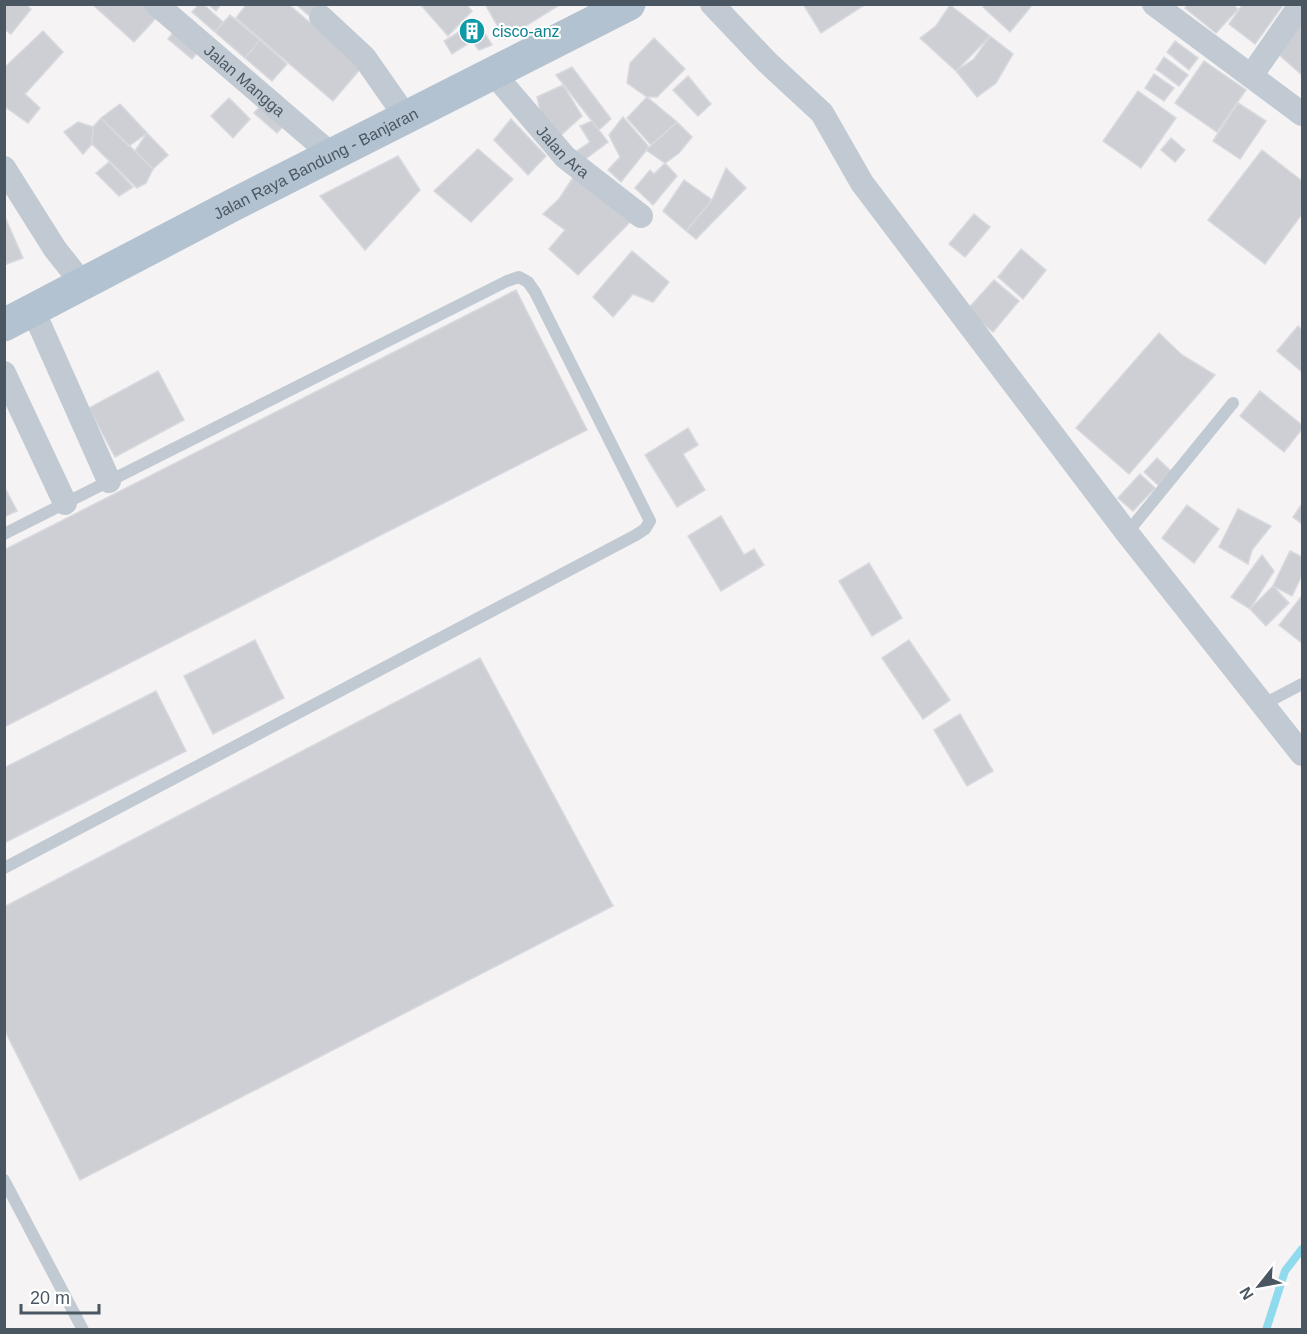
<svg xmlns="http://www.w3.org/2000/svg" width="1307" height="1334" viewBox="0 0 1307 1334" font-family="Arial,sans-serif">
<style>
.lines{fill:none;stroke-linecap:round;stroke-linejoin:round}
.stream{stroke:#90daee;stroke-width:8}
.building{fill:#cdcfd5;stroke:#d7d9de;stroke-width:1.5}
.service{stroke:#c1cad2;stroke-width:12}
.minor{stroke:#c1cad2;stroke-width:24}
.primary{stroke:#b3c2d1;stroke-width:33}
.labels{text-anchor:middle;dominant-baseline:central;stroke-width:4.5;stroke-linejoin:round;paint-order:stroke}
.culture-label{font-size:16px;fill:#0d838f;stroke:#fff;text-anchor:start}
.street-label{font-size:16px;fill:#4a5661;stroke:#fff}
</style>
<rect width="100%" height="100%" fill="#f5f3f3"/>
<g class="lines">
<path class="stream" d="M 1266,1330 L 1285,1271 L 1302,1249"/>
</g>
<path class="building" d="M 4,4 L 25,4 L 31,9 L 11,34 L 4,29 Z
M 92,4 L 142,4 L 156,18 L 134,42 Z
M 199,4 L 203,4 L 223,22 L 215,32 L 192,12 Z
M 208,4 L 221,4 L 216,11 Z
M 247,4 L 288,4 L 362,67 L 333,101 L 236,18 Z
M 296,4 L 318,4 L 308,15 Z
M 420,4 L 466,4 L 472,11 L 448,36 Z
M 485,4 L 561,4 L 505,39 Z
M 803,4 L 866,4 L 821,33 Z
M 985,4 L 1033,4 L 1010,32 L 983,7 Z
M 1188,4 L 1231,4 L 1238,9 L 1216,33 L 1185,8 Z
M 1243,4 L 1284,4 L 1255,44 L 1229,24 Z
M 950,5 L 990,36 L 956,71 L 920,38 L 936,26 Z
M 230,15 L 260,40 L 245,58 L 215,32 Z
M 477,21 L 492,45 L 479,50 L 472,41 L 452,54 L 444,41 Z
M 1301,23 L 1302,24 L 1302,75 L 1277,53 Z
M 176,29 L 200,49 L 192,59 L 168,39 Z
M 43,31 L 63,52 L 25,94 L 40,108 L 28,123 L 4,106 L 4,68 Z
M 990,36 L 1013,54 L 996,83 L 977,97 L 956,71 L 974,59 Z
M 654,38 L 685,69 L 657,97 L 647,97 L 627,83 L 630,63 Z
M 260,40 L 287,64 L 272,81 L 245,58 Z
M 1175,41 L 1198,58 L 1189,70 L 1167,52 Z
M 1164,57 L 1188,75 L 1179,86 L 1156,69 Z
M 1204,61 L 1246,90 L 1217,132 L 1175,103 Z
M 572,67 L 611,119 L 599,130 L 556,75 Z
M 1154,74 L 1174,88 L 1164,101 L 1145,88 Z
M 688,76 L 711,104 L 698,116 L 673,90 Z
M 563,85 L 582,116 L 560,136 L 542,120 L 537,97 Z
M 1138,91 L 1176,118 L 1141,168 L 1103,141 Z
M 647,97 L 677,122 L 651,145 L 627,118 Z
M 229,98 L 250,119 L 233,138 L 211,116 Z
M 265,101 L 288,121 L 277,133 L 254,113 Z
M 1238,103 L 1266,121 L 1240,159 L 1213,141 Z
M 120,104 L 147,133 L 129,146 L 101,118 Z
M 623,117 L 649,147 L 621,182 L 608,170 L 620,157 L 609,135 Z
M 101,118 L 153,169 L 146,183 L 137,188 L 92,144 L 93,127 Z
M 511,119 L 546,156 L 528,175 L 494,140 Z
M 592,121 L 608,142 L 584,160 L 577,151 L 590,142 L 580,126 Z
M 78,122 L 93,127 L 92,144 L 83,154 L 64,132 Z
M 677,122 L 692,137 L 679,153 L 665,163 L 646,150 Z
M 147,133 L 168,155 L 153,169 L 135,151 Z
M 1171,138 L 1185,150 L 1175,162 L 1161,150 Z
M 478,149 L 513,179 L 471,222 L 434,191 Z
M 1262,150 L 1302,181 L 1302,214 L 1265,264 L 1208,220 Z
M 398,156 L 420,190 L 365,250 L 320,196 Z
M 109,162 L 133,187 L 119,196 L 96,173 Z
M 665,163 L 677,176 L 653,205 L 635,188 L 650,170 L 654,174 Z
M 726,168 L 746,188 L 696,239 L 686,231 L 712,200 Z
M 576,173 L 630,222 L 578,275 L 549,249 L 565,230 L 543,214 L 559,199 Z
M 684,180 L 712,200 L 686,231 L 663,211 Z
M 974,214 L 990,227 L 965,257 L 949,244 Z
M 4,215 L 23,258 L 4,265 Z
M 1021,249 L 1046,270 L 1023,299 L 998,277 Z
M 632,251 L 669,282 L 653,302 L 633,294 L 613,317 L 593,297 Z
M 994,280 L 1019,301 L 993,332 L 967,310 Z
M 516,290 L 587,430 L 4,727 L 4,550 Z
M 1298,326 L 1302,330 L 1302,372 L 1277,351 Z
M 1159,333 L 1182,355 L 1215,375 L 1129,474 L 1076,428 Z
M 158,371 L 184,420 L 115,457 L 89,408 Z
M 1260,391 L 1302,425 L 1302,429 L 1284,452 L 1240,416 Z
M 688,428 L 698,445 L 683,454 L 705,490 L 677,507 L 645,455 Z
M 1157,458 L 1171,471 L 1158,485 L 1144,472 Z
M 1140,474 L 1155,488 L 1133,511 L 1118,498 Z
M 4,486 L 17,511 L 4,517 Z
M 1302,504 L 1302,524 L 1293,517 Z
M 1187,505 L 1219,529 L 1194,563 L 1162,538 Z
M 1238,509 L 1271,526 L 1252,550 L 1248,564 L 1219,547 Z
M 721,516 L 744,555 L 754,549 L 764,565 L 721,591 L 688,536 Z
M 1290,551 L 1302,557 L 1302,575 L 1292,596 L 1273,586 Z
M 1262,555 L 1274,571 L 1250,609 L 1231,597 Z
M 869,563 L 902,618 L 872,636 L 839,581 Z
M 1273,586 L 1289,603 L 1266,626 L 1250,609 Z
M 1301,597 L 1302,598 L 1302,643 L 1279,625 Z
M 255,640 L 284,698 L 213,734 L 184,676 Z
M 909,640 L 950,700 L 923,719 L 882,658 Z
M 480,658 L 613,906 L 80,1180 L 4,1029 L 4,907 Z
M 156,691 L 186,751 L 4,843 L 4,768 Z
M 960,714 L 993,771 L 967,786 L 934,730 Z"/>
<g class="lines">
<path class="service" d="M 1127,533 L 1233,403
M 4,534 L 507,281 L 519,277 L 528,282 L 535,292 L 650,521 L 645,529 L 636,535 L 4,868
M 1262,705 L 1302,684
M 4,1180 L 83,1330"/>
<g class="minor">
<path id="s1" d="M 156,4 L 332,155"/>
<path d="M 712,4 L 767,62 L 822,113 L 862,183 L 1127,533 L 1302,754"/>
<path d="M 1154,4 L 1302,114"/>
<path d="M 321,17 L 364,57 L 406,117"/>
<path id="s2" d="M 494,74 L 565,157 L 641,216"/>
<path d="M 1251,76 L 1301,4"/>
<path d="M 4,168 L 55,249 L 82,283"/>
<path d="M 33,310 L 109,481"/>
<path d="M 4,373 L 65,503"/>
</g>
<path class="primary" id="s3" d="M 4,325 L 233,205 L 629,4"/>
</g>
<defs>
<symbol id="building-disc" viewBox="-11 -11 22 22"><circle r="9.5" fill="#0f9aa8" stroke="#fff"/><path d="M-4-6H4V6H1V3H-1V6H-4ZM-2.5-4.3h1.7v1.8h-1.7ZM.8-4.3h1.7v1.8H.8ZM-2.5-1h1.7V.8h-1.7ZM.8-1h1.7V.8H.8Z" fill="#fff"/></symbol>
</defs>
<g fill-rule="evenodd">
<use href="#building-disc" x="457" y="16" width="30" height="30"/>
</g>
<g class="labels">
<g class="culture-label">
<text x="492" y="31">cisco-anz</text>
</g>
<g class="street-label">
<text stroke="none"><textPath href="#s1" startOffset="117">Jalan Mangga</textPath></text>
<text stroke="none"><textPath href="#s2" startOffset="104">Jalan Ara</textPath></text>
<text stroke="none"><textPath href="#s3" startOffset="351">Jalan Raya Bandung - Banjaran</textPath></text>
</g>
</g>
<rect width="1307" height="1334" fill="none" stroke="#4a5661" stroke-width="12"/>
<g transform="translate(1259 1286) rotate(239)" stroke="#ffffff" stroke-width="4.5" paint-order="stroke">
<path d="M0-4.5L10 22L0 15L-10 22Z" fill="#4a5661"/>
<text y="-9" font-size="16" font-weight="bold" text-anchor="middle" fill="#4a5661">N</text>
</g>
<path d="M21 1304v9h78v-9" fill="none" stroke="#4a5661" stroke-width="3"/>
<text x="30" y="1304" font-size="18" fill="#4a5661" stroke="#ffffff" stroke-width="4.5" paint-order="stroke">20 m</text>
</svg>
